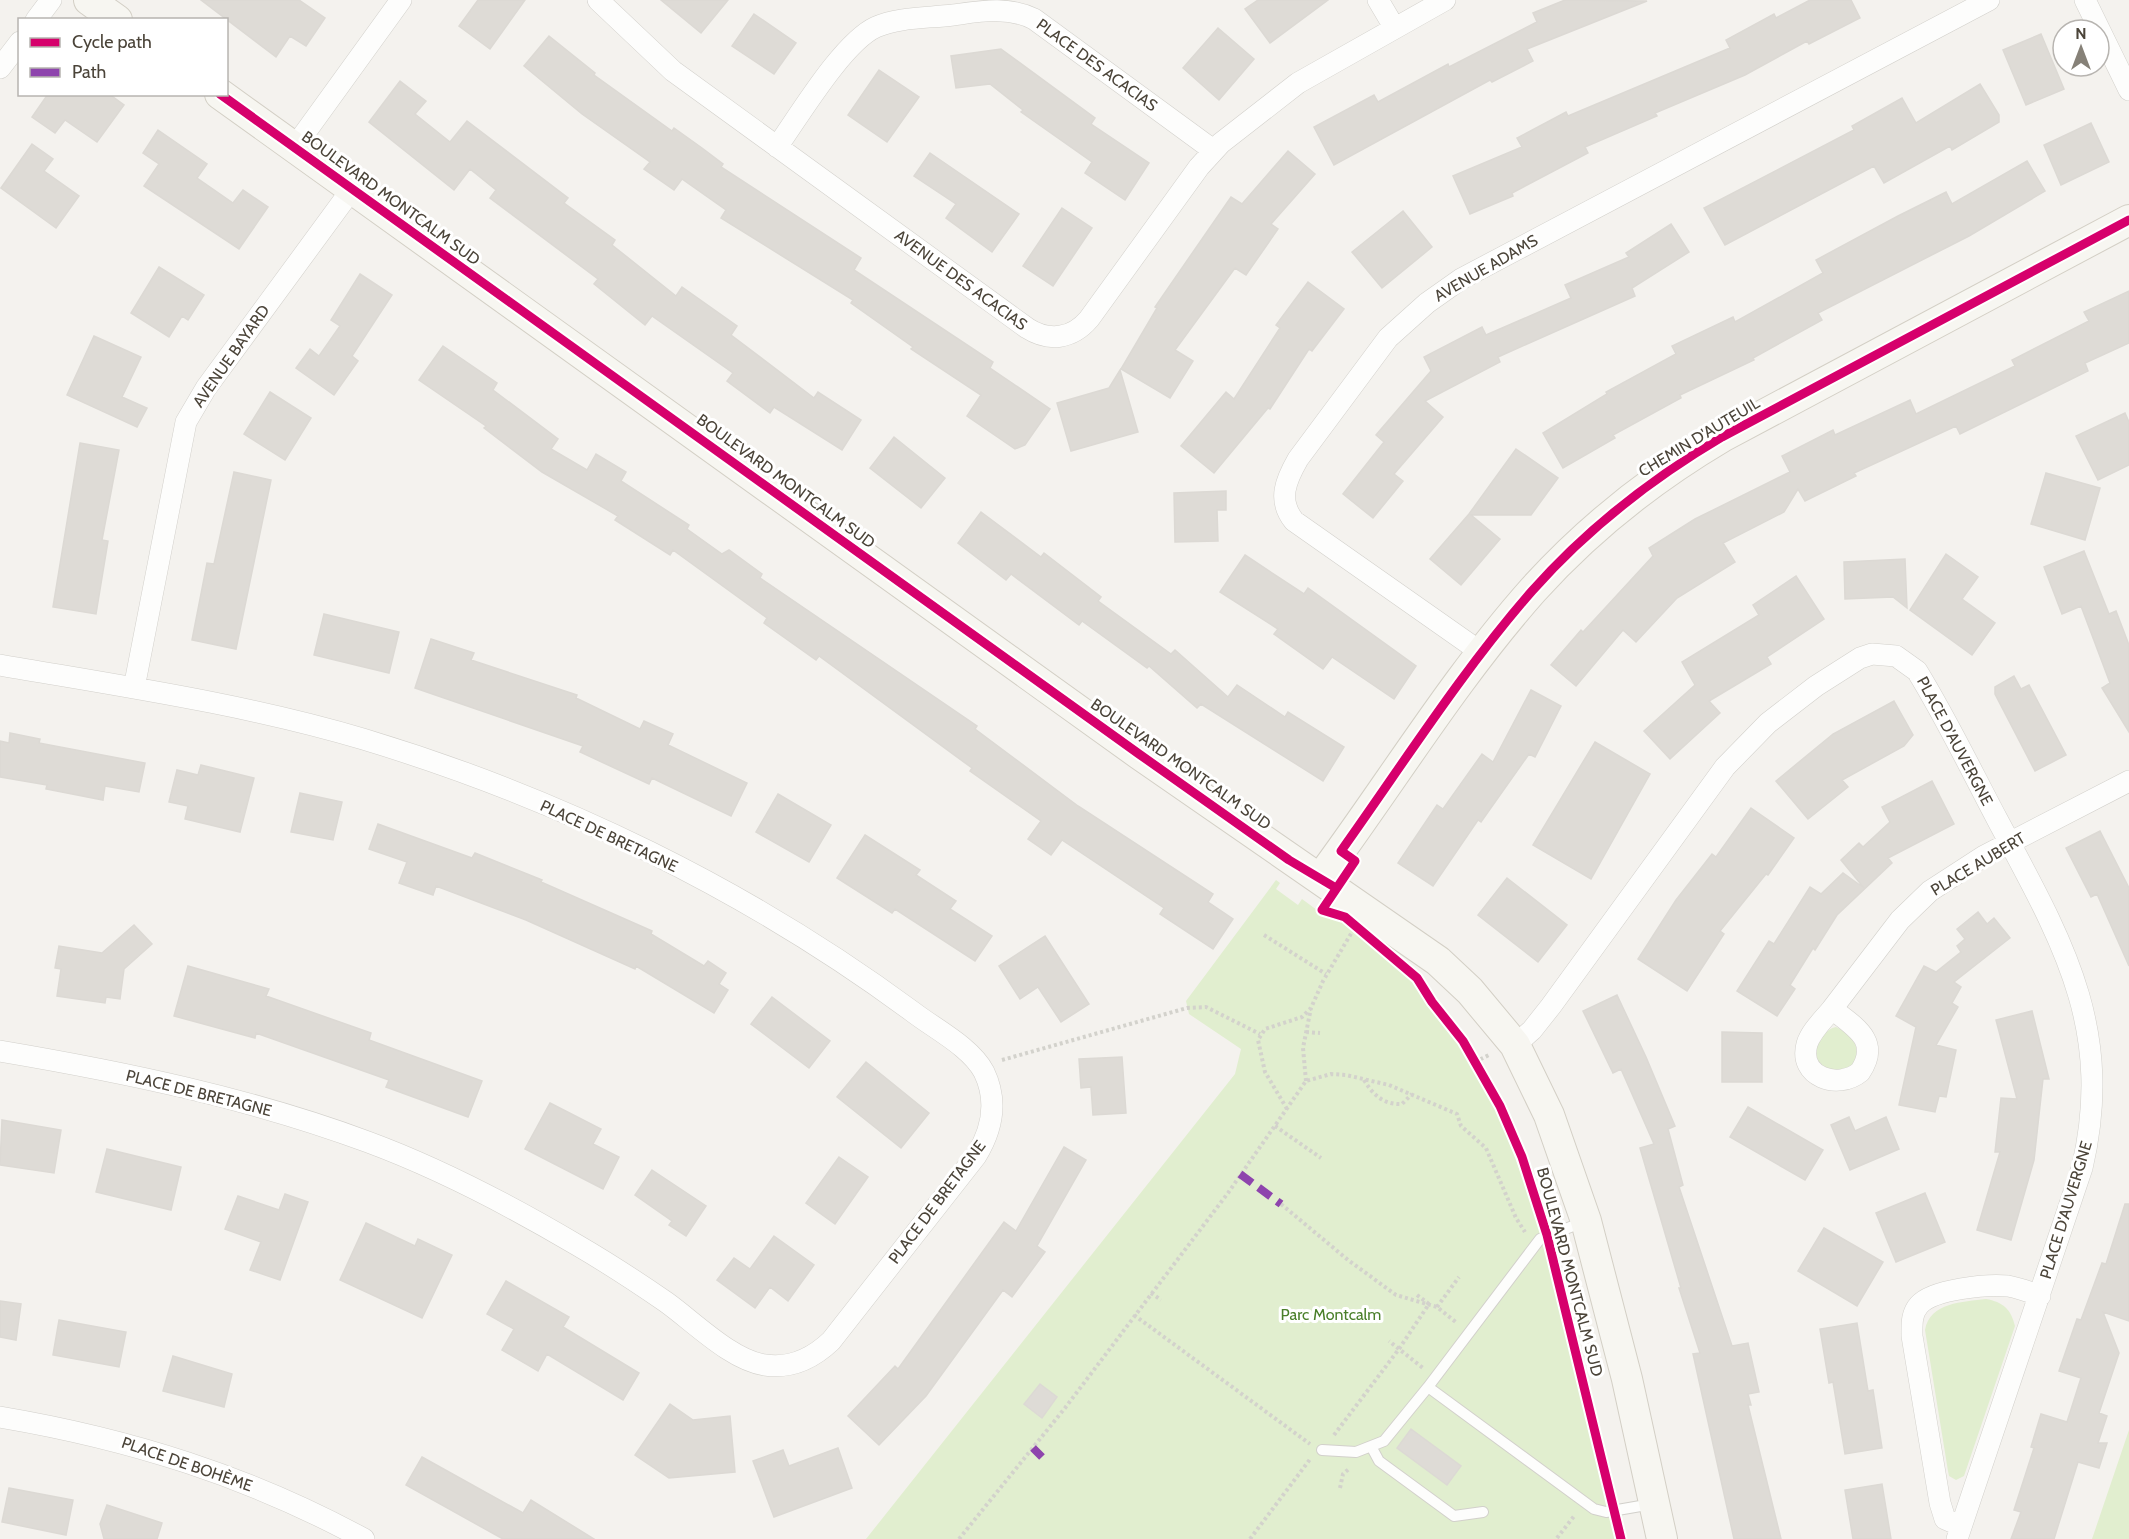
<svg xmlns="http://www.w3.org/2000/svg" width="2129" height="1539" viewBox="0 0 2129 1539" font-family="Cabin,sans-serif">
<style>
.green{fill:#e1eecf}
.building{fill:#dedbd6;stroke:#dcd9d4;stroke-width:1.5}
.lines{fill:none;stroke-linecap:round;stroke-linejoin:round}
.lane-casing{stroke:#d2d0cb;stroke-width:12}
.street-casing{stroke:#d2d0cb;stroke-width:22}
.secondary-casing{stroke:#d3cfc5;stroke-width:32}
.path{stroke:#d3d2cc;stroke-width:4;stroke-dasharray:3 3;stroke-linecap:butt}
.lane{stroke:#fdfdfc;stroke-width:10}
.street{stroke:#fdfdfc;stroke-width:21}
.secondary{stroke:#f7f6f1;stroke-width:30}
.quiet{stroke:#8e44ad;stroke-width:8;stroke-dasharray:15 8;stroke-linecap:butt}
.cycleway-casing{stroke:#fff;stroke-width:13}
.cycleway{stroke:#d6006c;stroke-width:9}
.labels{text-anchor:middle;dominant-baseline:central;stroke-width:6;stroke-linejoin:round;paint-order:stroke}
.street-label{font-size:16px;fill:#4b4439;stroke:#fff}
.park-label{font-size:16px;fill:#4a7f2a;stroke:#fff}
</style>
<rect width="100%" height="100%" fill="#f4f2ee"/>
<path class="green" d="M 1276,880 L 1280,883 L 1276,889 L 1298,905 L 1302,899 L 1321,913 L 1342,919 L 1348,927 L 1403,969 L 1417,987 L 1426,1003 L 1457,1040 L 1487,1091 L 1501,1121 L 1531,1200 L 1547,1255 L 1616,1539 L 866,1539 L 1235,1074 L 1241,1049 L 1189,1014 L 1186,1001 Z
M 1836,1027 C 1856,1036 1860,1047 1854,1066 L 1830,1072 C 1826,1069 1821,1066 1818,1062 C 1809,1050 1824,1029 1836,1027 Z
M 1986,1299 C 2003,1302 2011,1309 2015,1326 L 1964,1476 L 1956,1480 L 1949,1476 L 1948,1471 L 1925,1330 C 1930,1302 1963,1302 1986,1299 Z
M 2129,1430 L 2129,1539 L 2092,1539 Z"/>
<path class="building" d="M 201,0 L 299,0 L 325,18 L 306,46 L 290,36 L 276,57 Z
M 478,0 L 525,0 L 490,49 L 459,26 Z
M 661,0 L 728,0 L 701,33 Z
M 1258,0 L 1328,0 L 1270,43 L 1245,9 Z
M 1565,0 L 1647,1 L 1527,49 L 1533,61 L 1492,82 L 1490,80 L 1334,165 L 1314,127 L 1374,95 L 1378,102 L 1448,64 L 1449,67 L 1537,22 L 1533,13 Z
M 1810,0 L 1851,0 L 1860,18 L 1809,44 L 1807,41 L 1745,75 L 1655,113 L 1657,116 L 1585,147 L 1588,153 L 1512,193 L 1513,196 L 1470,214 L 1453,176 L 1522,147 L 1517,138 L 1566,112 L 1568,116 L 1730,48 L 1726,40 L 1774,14 L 1776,18 Z
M 754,14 L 796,43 L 774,74 L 732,46 Z
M 1218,28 L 1254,59 L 1219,100 L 1183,68 Z
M 2041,34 L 2064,89 L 2026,105 L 2003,50 Z
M 549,36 L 595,73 L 594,75 L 672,131 L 674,128 L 702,148 L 723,164 L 721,167 L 861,258 L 854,270 L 993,362 L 990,368 L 1050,409 L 1025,445 L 1015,449 L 967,416 L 981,395 L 911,349 L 913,347 L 851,303 L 853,300 L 721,218 L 726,210 L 682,179 L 674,190 L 644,169 L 650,162 L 582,114 L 524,66 Z
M 1001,49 L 1095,118 L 1091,124 L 1149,163 L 1125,200 L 1085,173 L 1092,162 L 1021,112 L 1023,110 L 990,84 L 956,88 L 951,56 Z
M 879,70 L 919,97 L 887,142 L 848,115 Z
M 400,81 L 426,101 L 415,114 L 450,142 L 467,121 L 568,198 L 564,203 L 615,240 L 612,245 L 676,296 L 682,287 L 737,326 L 731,335 L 814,398 L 818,392 L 861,420 L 842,450 L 774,407 L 770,413 L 727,381 L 733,373 L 652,316 L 645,325 L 594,284 L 598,279 L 490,198 L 496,190 L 470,169 L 454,190 L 369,122 Z
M 1980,84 L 1999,115 L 1999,122 L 1952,150 L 1950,146 L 1884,183 L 1874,166 L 1725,245 L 1704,208 L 1854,130 L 1852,126 L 1902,98 L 1916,123 Z
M 48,94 L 109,94 L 124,105 L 97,142 L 65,120 L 55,133 L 32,117 Z
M 2091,123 L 2109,162 L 2061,185 L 2044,145 Z
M 158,130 L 207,164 L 197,178 L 233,203 L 243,190 L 268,207 L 239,249 L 144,186 L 159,164 L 143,153 Z
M 32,144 L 53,159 L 44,171 L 79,196 L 56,228 L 1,188 Z
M 1288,151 L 1315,174 L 1271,224 L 1278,229 L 1246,275 L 1235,268 L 1175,350 L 1193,361 L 1170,398 L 1121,369 L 1157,308 L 1155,307 L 1231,197 L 1242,204 Z
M 930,153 L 1019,214 L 992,252 L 946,218 L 956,204 L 914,176 Z
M 2027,161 L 2045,191 L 1969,236 L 1818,313 L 1822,320 L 1753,358 L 1754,360 L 1680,395 L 1681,398 L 1613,435 L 1615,438 L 1563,468 L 1543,433 L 1607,394 L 1606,392 L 1676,354 L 1672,346 L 1733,317 L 1735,322 L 1823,273 L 1816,260 L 1898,216 L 1946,192 L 1952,204 Z
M 1062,208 L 1092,228 L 1053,286 L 1023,266 Z
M 1403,211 L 1432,247 L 1382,288 L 1352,252 Z
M 1671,224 L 1689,252 L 1632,288 L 1635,296 L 1498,357 L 1500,362 L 1425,401 L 1443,417 L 1394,474 L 1403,481 L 1373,518 L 1343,494 L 1384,442 L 1376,435 L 1431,371 L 1424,357 L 1482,327 L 1486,335 L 1571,298 L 1565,285 L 1629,257 L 1626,253 Z
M 159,267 L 204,295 L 188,320 L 182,316 L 169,337 L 131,313 Z
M 360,274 L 392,295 L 352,356 L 358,361 L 334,395 L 296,368 L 310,349 L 319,356 L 340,326 L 331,320 Z
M 1308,282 L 1344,309 L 1312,351 L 1309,349 L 1270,409 L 1268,408 L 1214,473 L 1181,446 L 1226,392 L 1234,399 L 1280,328 L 1276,325 Z
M 2129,291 L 2129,343 L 2085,363 L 2088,371 L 1960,434 L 1956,426 L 1854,473 L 1856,476 L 1805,501 L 1798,489 L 1784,512 L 1723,543 L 1735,562 L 1677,598 L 1636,642 L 1623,630 L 1576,686 L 1551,665 L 1581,630 L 1583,632 L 1653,556 L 1649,548 L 1695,519 L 1790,472 L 1782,456 L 1833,430 L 1835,435 L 1910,400 L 1916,414 L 2015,366 L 2012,360 L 2089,321 L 2084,312 Z
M 94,336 L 141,357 L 122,397 L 147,408 L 137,427 L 67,395 Z
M 443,346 L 497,383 L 493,390 L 558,439 L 551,449 L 587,470 L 596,454 L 626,472 L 621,481 L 689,525 L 687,529 L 722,554 L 729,550 L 762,574 L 760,578 L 977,726 L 975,729 L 1078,806 L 1213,894 L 1208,902 L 1233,919 L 1213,949 L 1160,914 L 1164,908 L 1062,840 L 1051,855 L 1028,839 L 1041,821 L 970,771 L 972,768 L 819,656 L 816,660 L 764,623 L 767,618 L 673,550 L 670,555 L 615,520 L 618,516 L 542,472 L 484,428 L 486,426 L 419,380 Z
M 1120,370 L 1138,432 L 1071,451 L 1057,403 L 1109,388 Z
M 270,392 L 311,418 L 285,460 L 244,434 Z
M 2125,413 L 2129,422 L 2129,465 L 2098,480 L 2076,436 Z
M 894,437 L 945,478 L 921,508 L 870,468 Z
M 80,443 L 119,450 L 102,540 L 108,541 L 96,614 L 53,607 Z
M 1516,449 L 1558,478 L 1531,515 L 1471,515 L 1500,539 L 1461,585 L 1430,559 L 1469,514 Z
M 234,472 L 271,480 L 236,649 L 192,640 L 207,563 L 214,564 Z
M 2046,473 L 2100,488 L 2085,540 L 2031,524 Z
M 1226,491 L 1226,510 L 1217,510 L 1218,541 L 1175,542 L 1174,493 Z
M 981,512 L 1041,557 L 1044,553 L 1101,597 L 1098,601 L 1171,654 L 1175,650 L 1228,697 L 1237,685 L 1285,717 L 1288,712 L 1344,747 L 1323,781 L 1201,704 L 1197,708 L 1149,666 L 1147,668 L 1082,621 L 1079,625 L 1011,574 L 1006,580 L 958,543 Z
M 2084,551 L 2109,614 L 2116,611 L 2129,645 L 2129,732 L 2102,688 L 2110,683 L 2081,606 L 2062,614 L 2044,567 Z
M 1946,554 L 1978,577 L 1962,599 L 1995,623 L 1972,655 L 1910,610 Z
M 1245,555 L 1304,594 L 1308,588 L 1416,666 L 1394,699 L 1332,657 L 1323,669 L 1274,634 L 1278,629 L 1220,592 Z
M 1905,559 L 1907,608 L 1893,597 L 1845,599 L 1844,562 Z
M 1796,576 L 1824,619 L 1767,657 L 1771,664 L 1709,701 L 1720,713 L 1670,759 L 1644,731 L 1695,685 L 1682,662 L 1759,615 L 1753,605 Z
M 324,614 L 399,632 L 389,673 L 314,655 Z
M 431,639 L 474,653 L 471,660 L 577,695 L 576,698 L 640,729 L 644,721 L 673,734 L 668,745 L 747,783 L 731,816 L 652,778 L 649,784 L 580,752 L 583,746 L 415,688 Z
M 2014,676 L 2021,689 L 2029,685 L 2066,755 L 2035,771 L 1995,694 L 1995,687 Z
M 1531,690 L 1561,706 L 1535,757 L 1529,754 L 1481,822 L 1478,820 L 1433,886 L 1398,863 L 1437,805 L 1443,809 L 1482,754 L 1493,762 Z
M 1894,701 L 1913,735 L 1904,746 L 1842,780 L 1848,787 L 1808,819 L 1776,781 L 1833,734 Z
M 10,733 L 40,739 L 39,743 L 145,763 L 139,792 L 105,786 L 103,800 L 46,789 L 47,785 L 0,777 L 0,741 L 9,743 Z
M 1595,742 L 1650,774 L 1591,879 L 1533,845 Z
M 201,765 L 254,778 L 240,832 L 185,819 L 188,806 L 169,802 L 177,770 L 198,775 Z
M 1932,781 L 1954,824 L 1888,858 L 1892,863 L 1837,915 L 1815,950 L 1813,948 L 1790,985 L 1795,989 L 1777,1016 L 1737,991 L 1769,941 L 1774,944 L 1810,887 L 1821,894 L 1843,873 L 1864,888 L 1841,860 L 1859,843 L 1863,847 L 1890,822 L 1882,807 Z
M 300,793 L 342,802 L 333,840 L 291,832 Z
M 778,794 L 831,825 L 809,862 L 756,832 Z
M 1751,808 L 1794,838 L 1768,875 L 1766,874 L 1720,931 L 1724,934 L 1687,991 L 1638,959 L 1676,900 L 1712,854 L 1716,857 Z
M 378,824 L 472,858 L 475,853 L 542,880 L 541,882 L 652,931 L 651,934 L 704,966 L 708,961 L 726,973 L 719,984 L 728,990 L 714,1013 L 636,966 L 635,969 L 526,920 L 436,886 L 433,895 L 399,883 L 407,862 L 369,849 Z
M 2100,831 L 2129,888 L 2129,966 L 2097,894 L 2091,897 L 2066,848 Z
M 865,835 L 920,870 L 916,875 L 956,901 L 950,909 L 992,936 L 975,961 L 895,909 L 892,913 L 837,878 Z
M 1507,878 L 1567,925 L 1538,962 L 1478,915 Z
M 1978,912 L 1987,924 L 1994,918 L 2010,938 L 1954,982 L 1961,987 L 1952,1003 L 1958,1007 L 1936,1045 L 1956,1050 L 1946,1097 L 1939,1096 L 1935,1112 L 1899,1105 L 1916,1027 L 1896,1016 L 1924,966 L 1936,972 L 1961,952 L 1957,946 L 1965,939 L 1957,929 Z
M 134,925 L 152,944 L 124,969 L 120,999 L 106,997 L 105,1003 L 57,996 L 61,969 L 55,968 L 59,946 L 102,953 Z
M 1045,936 L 1089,1004 L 1061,1022 L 1038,987 L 1020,999 L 999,966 Z
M 188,966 L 269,989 L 266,996 L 371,1033 L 369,1040 L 482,1081 L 468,1117 L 386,1087 L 389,1080 L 256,1033 L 255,1038 L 174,1016 Z
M 1617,995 L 1646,1057 L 1675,1126 L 1668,1129 L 1683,1185 L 1679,1187 L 1732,1346 L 1748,1343 L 1759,1392 L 1748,1394 L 1751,1405 L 1748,1405 L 1781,1539 L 1734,1539 L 1693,1354 L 1700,1353 L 1679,1288 L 1681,1288 L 1640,1148 L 1654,1144 L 1621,1069 L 1613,1073 L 1583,1011 Z
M 772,997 L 830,1041 L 809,1068 L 751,1024 Z
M 2032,1011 L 2049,1079 L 2043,1079 L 2034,1160 L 2011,1240 L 1977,1230 L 2000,1152 L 1995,1152 L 2001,1098 L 2017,1099 L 1996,1020 Z
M 1722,1032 L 1762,1033 L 1762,1082 L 1722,1082 Z
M 1122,1057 L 1126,1113 L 1093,1115 L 1091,1087 L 1081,1088 L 1079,1059 Z
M 866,1062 L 929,1113 L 901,1148 L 837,1097 Z
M 550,1103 L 601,1129 L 593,1144 L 619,1157 L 603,1189 L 525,1149 Z
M 1748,1107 L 1823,1150 L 1805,1180 L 1730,1137 Z
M 1849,1117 L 1855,1131 L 1886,1117 L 1899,1149 L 1850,1170 L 1831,1125 Z
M 2,1120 L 61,1130 L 54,1173 L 0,1165 Z
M 1064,1147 L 1086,1160 L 1037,1246 L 1045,1252 L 1012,1297 L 1003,1290 L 926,1396 L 879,1445 L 848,1416 L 895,1366 L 898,1369 L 1004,1222 L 1016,1231 Z
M 107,1149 L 181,1167 L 171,1210 L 96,1192 Z
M 839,1157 L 868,1177 L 835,1224 L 806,1203 Z
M 652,1170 L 706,1206 L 686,1236 L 669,1225 L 672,1221 L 635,1195 Z
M 1925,1193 L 1945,1242 L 1896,1262 L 1876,1213 Z
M 285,1194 L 308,1202 L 280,1280 L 250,1270 L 261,1242 L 225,1229 L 238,1196 L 279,1210 Z
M 2125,1204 L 2129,1204 L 2129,1321 L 2103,1312 L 2119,1353 L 2099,1413 L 2107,1416 L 2098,1443 L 2107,1443 L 2099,1468 L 2078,1462 L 2054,1539 L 2011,1539 L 2021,1512 L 2014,1510 L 2034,1448 L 2031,1447 L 2041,1414 L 2067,1422 L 2081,1378 L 2059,1371 L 2077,1319 L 2081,1320 L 2102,1263 L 2106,1264 Z
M 366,1223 L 415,1246 L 418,1239 L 452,1255 L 422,1318 L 340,1280 Z
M 1824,1228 L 1883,1262 L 1857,1306 L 1798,1271 Z
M 774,1236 L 814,1265 L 788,1301 L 770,1287 L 755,1308 L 717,1280 L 734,1258 L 750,1269 Z
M 506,1281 L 569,1317 L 563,1327 L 639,1373 L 623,1400 L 547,1354 L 538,1371 L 502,1350 L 514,1329 L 487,1314 Z
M 0,1301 L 21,1304 L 16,1340 L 0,1337 Z
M 59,1320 L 126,1332 L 119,1367 L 53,1355 Z
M 1857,1323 L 1868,1391 L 1873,1390 L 1882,1448 L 1845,1454 L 1833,1382 L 1829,1383 L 1820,1329 Z
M 173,1356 L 232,1374 L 224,1407 L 163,1391 Z
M 1040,1384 L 1057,1397 L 1042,1418 L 1024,1404 Z
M 670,1404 L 693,1420 L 730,1416 L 735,1472 L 669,1478 L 635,1455 Z
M 1411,1429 L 1461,1466 L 1447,1485 L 1397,1448 Z
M 838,1448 L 852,1488 L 774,1517 L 753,1461 L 783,1450 L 789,1466 Z
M 422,1457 L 523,1513 L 531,1500 L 594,1539 L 503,1539 L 406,1485 Z
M 1882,1484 L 1891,1539 L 1853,1539 L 1845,1490 Z
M 9,1488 L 73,1500 L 66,1535 L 2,1522 Z
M 107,1505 L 162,1523 L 157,1539 L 104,1539 L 100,1524 Z"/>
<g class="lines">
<defs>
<path id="lane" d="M 1583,1222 L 1540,1239 L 1428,1387 L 1594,1509 L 1606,1512 L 1652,1504
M 1372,1448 L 1379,1461 L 1454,1516 L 1483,1512
M 1322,1450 L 1356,1452 L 1384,1441 L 1428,1387"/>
<path id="street" d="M 598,0 L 673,71 L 1027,328 C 1049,342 1072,339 1089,319 L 1199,167 L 1221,143 L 1298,83 L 1445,0
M 1378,0 L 1394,27
M 2085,0 L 2129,90
M 36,20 L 51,0
M 0,68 L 20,42
M 777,147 C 799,116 843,42 876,27 C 898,17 929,18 953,15 C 982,11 1007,6 1034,19 L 1213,150
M 294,148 L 401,0
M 1482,653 L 1294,521 C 1277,500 1286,480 1298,459 L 1388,338 L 1427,303 L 1461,279 L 1989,0
M 0,665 C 121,686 245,704 363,739 C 559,798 748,890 913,1012 C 935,1029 971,1047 984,1072 C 998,1101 992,1130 976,1156 L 831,1341 C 813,1358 792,1369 765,1365 C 731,1360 694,1322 666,1302 C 637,1282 608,1263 577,1245 C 511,1206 441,1169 368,1142 C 250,1098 124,1072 0,1051
M 134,688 L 186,422 L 206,388 L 352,189
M 1832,1009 L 1900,920 L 1930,891 L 1984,856 L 2129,781
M 1832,1009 C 1855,1027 1881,1041 1860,1072 C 1838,1090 1798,1077 1807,1044 C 1811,1031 1824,1019 1832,1009 Z
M 1515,1045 L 1532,1030 L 1551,1006 L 1725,767 L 1768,723 L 1816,686 L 1860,658 L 1872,654 L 1896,656 L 1917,671 C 1946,718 1971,770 1997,819 C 2061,939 2115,1027 2082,1168 L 1957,1539
M 0,1417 C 130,1439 248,1476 364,1539
M 1961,1526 L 1945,1519 L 1940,1503 L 1912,1336 C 1912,1325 1911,1314 1919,1305 C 1933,1289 1988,1284 2008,1286 C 2019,1288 2030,1292 2040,1296"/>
<path id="secondary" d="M 89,0 L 117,20
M 220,94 L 1139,754 L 1438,961 L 1470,991 L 1515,1045 L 1549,1115 L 1586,1221 L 1627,1379 L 1662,1539
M 1320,879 C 1391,783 1454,679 1533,590 C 1588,529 1651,479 1722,437 L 2129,220"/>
</defs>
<use href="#lane" class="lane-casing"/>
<use href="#street" class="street-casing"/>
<use href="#secondary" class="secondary-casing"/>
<path class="path" d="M 1264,935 L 1326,974
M 1306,1032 L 1320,1033
M 1002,1060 L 1187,1008 L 1206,1007 L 1260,1034
M 1475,1062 L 1489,1055
M 1364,1080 C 1373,1095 1384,1105 1402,1104 L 1412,1094
M 1306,1081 L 1303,1048 L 1311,1008
M 1287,1109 L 1265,1072 L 1258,1040 L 1265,1029 L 1302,1017 L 1311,1008 L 1323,981 L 1352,932
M 1275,1126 L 1321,1158
M 1281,1204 L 1348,1260 L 1396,1295 L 1437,1307 L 1457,1323
M 1151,1293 L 1161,1300
M 1417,1295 L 1429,1304 L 1399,1349 L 1423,1368
M 1437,1307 L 1459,1277
M 1134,1315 L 1310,1444
M 1334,1435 L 1399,1349 L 1389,1341
M 1340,1488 L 1343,1474 L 1350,1468
M 1557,1538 L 1575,1515
M 959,1539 L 1065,1408 L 1228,1193 L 1306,1081 L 1331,1074 L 1346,1075 L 1389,1085 L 1457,1114 L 1461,1126 L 1486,1148 L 1516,1218 L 1525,1232
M 1250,1539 L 1311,1458"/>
<use href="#lane" class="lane"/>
<use href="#street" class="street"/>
<use href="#secondary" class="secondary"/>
<path class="quiet" d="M 1240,1174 L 1281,1204
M 1033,1448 L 1042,1457"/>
<defs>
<path id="cycleway" d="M 220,94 L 1139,754 L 1289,860 L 1336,888
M 1621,1539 L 1547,1235 L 1522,1157 L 1500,1106 L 1463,1041 L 1432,1002 L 1417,978 L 1345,917 L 1322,910 L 1355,861 L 1341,851 C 1403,764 1462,671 1532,591 C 1587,529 1651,479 1722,437 L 2129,220"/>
</defs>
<use href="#cycleway" class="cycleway-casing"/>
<use href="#cycleway" class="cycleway"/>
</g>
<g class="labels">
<g class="street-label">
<text transform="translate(1097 65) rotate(36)">PLACE DES ACACIAS</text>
<text transform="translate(391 198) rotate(36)">BOULEVARD MONTCALM SUD</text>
<text transform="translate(1486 268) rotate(-30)">AVENUE ADAMS</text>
<text transform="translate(961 280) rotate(36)">AVENUE DES ACACIAS</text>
<text transform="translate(231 356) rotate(-55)">AVENUE BAYARD</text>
<text transform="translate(1699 437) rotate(-31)">CHEMIN D'AUTEUIL</text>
<text transform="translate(786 481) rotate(36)">BOULEVARD MONTCALM SUD</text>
<text transform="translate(1955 741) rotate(62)">PLACE D'AUVERGNE</text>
<text transform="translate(1181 764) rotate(35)">BOULEVARD MONTCALM SUD</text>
<text transform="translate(609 836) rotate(25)">PLACE DE BRETAGNE</text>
<text transform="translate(1978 864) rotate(-31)">PLACE AUBERT</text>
<text transform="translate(199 1093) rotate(14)">PLACE DE BRETAGNE</text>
<text transform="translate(937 1202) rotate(-53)">PLACE DE BRETAGNE</text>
<text transform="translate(2066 1210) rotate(-73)">PLACE D'AUVERGNE</text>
<text transform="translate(1570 1272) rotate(75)">BOULEVARD MONTCALM SUD</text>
<text transform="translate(187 1464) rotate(19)">PLACE DE BOHÈME</text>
</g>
<g class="park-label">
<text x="1331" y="1314">Parc Montcalm</text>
</g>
</g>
<rect x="18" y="18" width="210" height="78" fill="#ffffff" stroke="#b7b4b0" stroke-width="1.5"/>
<rect x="30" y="38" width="30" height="9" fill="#d6006c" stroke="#b7b4b0" stroke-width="1.5"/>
<text x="72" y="48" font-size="18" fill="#4b4439">Cycle path</text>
<rect x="30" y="68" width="30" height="9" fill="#8e44ad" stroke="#b7b4b0" stroke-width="1.5"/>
<text x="72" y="78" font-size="18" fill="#4b4439">Path</text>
<g transform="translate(2081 48)"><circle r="28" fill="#ffffff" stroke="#b7b4b0" stroke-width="1.5"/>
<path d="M0-4.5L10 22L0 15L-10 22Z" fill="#868178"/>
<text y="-9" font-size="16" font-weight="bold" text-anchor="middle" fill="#4b4439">N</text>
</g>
</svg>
